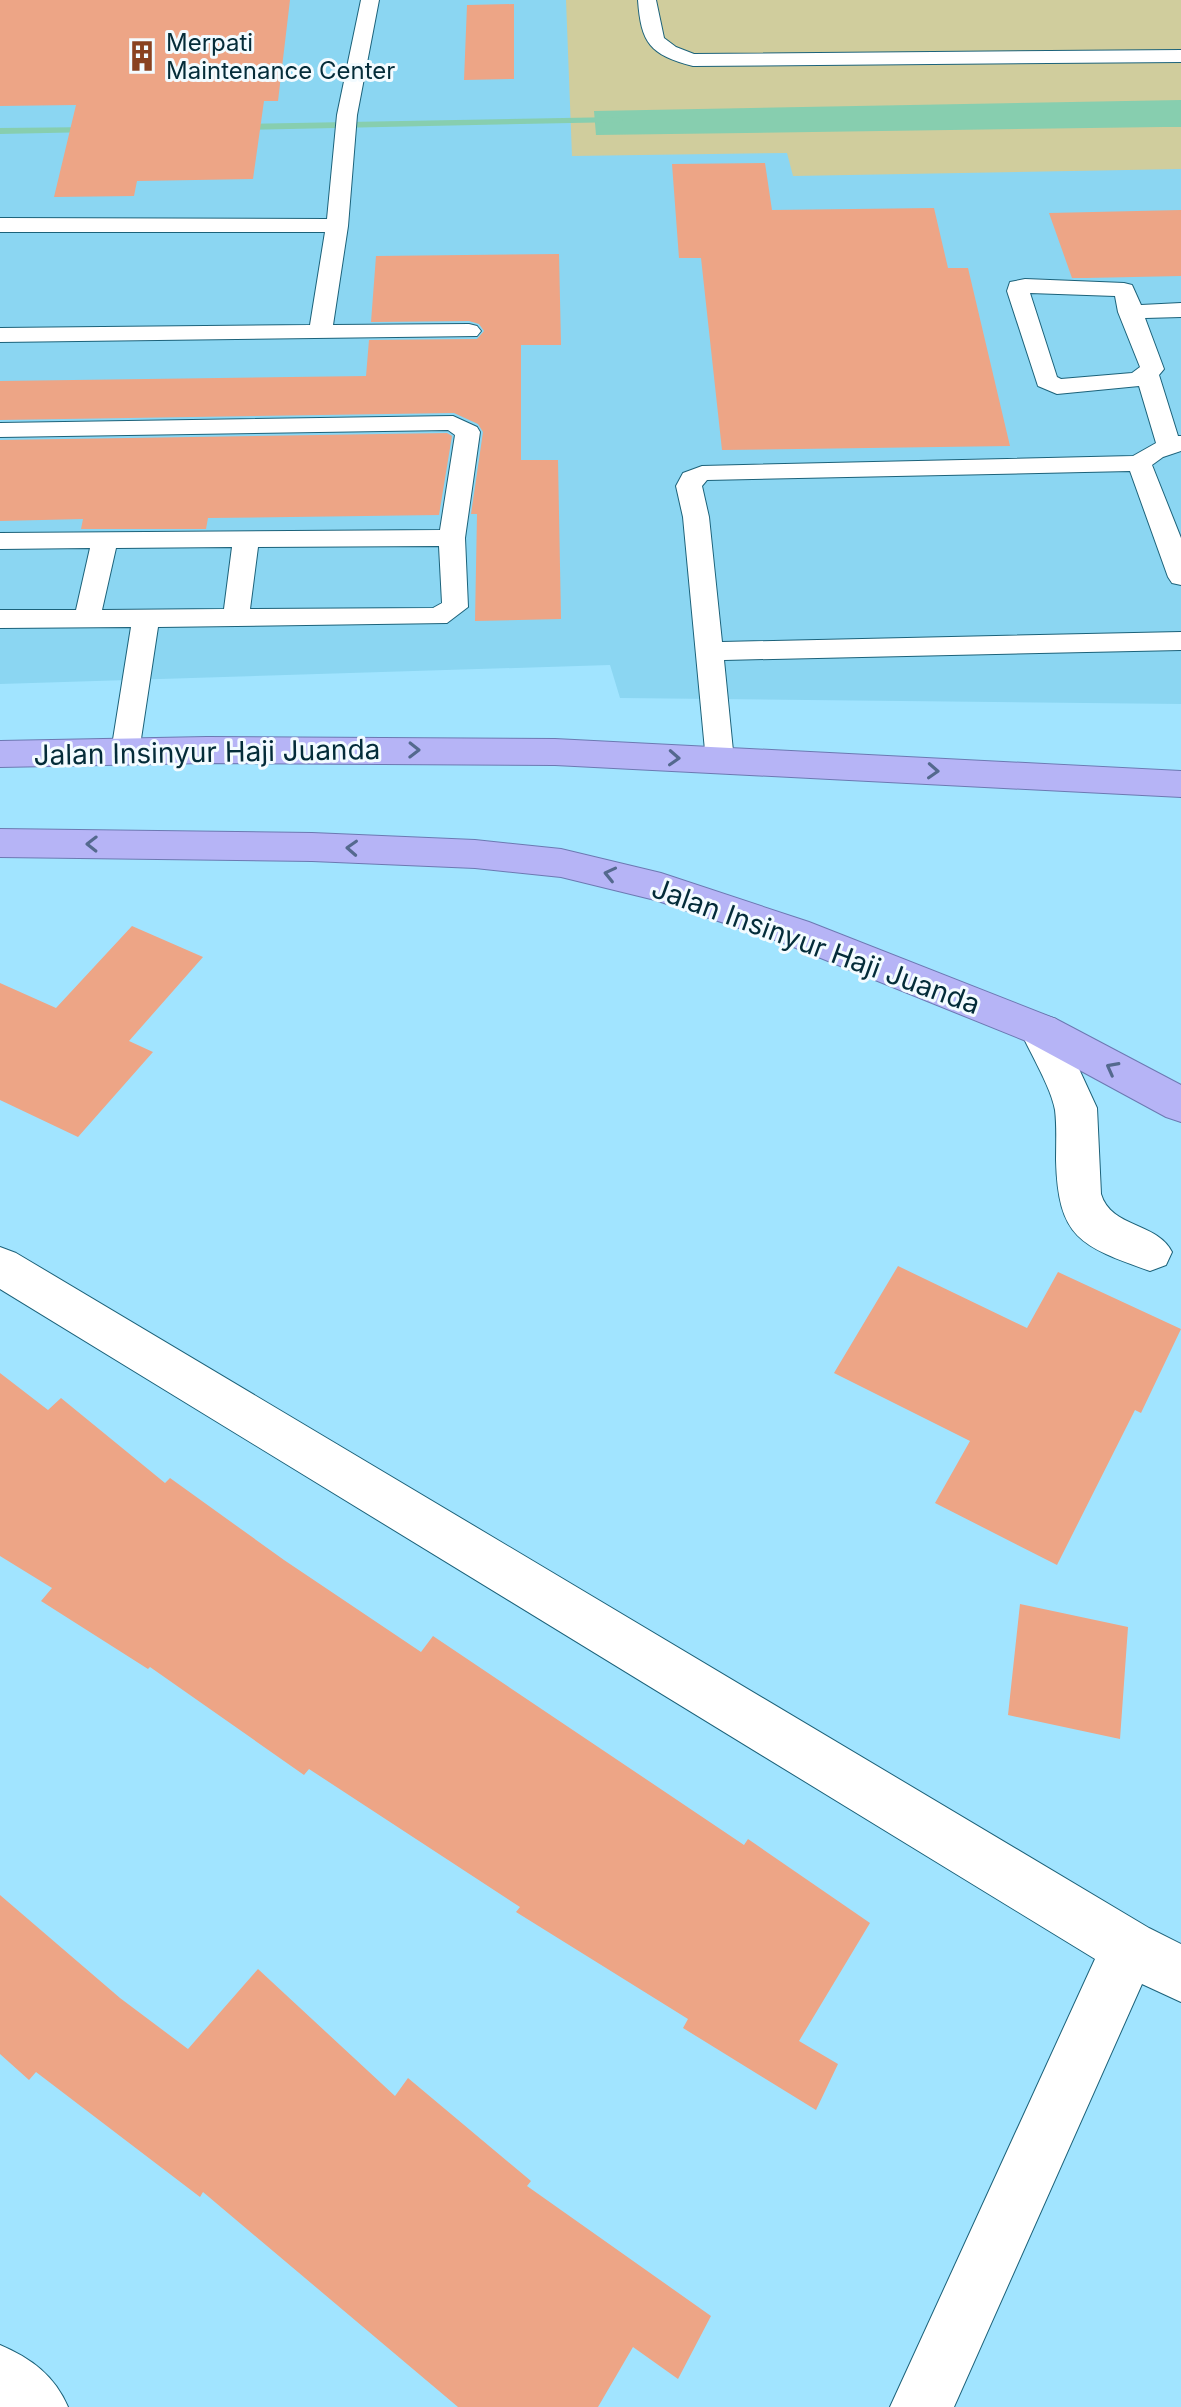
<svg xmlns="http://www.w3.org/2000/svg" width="1181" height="2407" viewBox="0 0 1181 2407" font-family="Inter,sans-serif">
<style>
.built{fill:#8bd6f2}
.green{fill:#d0cd9d}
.water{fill:#87ceaf}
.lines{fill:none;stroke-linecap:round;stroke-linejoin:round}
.stream{fill:#87ceaf;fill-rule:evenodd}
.building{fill:#eda586}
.service-casing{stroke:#1c627a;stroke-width:2}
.minor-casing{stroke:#1c627a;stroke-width:2}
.trunk-casing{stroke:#6c79b2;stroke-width:2}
.service{fill:#fff;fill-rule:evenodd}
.minor{fill:#fff;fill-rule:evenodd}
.trunk{fill:#b6b4f6;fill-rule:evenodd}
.oneway{stroke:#54698e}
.labels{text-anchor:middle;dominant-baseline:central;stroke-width:6;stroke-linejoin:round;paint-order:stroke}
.far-poi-label{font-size:24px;fill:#042c39;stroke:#f3fbff;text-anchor:start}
.street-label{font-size:28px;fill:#042c39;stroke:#f3fbff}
</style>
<rect width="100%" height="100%" fill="#a1e4ff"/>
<path class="built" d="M 0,0 L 1181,0 L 1181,704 L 620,698 L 610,665 L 0,684 Z"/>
<path class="green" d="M 566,0 L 1181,0 L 1181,169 L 793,176 L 787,153 L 572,156 Z"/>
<path class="water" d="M 1181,100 L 1181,127 L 1163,127 L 596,135 L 594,111 Z"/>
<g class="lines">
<path class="stream" d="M 618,117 L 623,120 L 622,122 L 236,130 L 231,127 L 236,124 Z
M 98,127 L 99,129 L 94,132 L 0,134 L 0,128 Z"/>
</g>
<path class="building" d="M 0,0 L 290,0 L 278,101 L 264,101 L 253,179 L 137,181 L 134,196 L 54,197 L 76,105 L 0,106 Z
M 514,4 L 514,79 L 464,80 L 467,5 Z
M 765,163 L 772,210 L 934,208 L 948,268 L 968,268 L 1010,446 L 722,450 L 701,258 L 679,258 L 672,164 Z
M 1181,210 L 1181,276 L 1086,278 L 1072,278 L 1049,213 Z
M 559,254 L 561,345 L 521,345 L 521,460 L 558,460 L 561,619 L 475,621 L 477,514 L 471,514 L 483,432 L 478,424 L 454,413 L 0,420 L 0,381 L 366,376 L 369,340 L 477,339 L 484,331 L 479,324 L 469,321 L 371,322 L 376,256 Z
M 447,433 L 452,436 L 439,515 L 208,518 L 206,529 L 81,529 L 83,519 L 0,521 L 0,440 Z
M 132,926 L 203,957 L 129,1041 L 153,1052 L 78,1137 L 0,1100 L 0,983 L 56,1008 Z
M 898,1266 L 1027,1328 L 1058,1272 L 1181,1329 L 1141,1413 L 1135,1410 L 1057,1565 L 935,1503 L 970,1441 L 834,1373 Z
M 0,1373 L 48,1410 L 61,1398 L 165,1483 L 170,1478 L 284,1560 L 421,1652 L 433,1636 L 744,1845 L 748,1839 L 870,1923 L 799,2041 L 838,2064 L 816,2110 L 683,2028 L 688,2019 L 516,1912 L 520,1907 L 309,1769 L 304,1775 L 150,1667 L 148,1669 L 41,1601 L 52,1588 L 0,1556 Z
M 1020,1604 L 1128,1627 L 1120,1739 L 1008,1715 Z
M 0,1895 L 120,1998 L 188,2049 L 258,1969 L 395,2096 L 408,2078 L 531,2181 L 527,2186 L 711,2316 L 678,2379 L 633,2347 L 598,2407 L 458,2407 L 203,2192 L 200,2197 L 36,2072 L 29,2080 L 0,2054 Z"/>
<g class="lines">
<defs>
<path id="service" d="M 361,0 L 379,0 L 357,115 L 348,226 L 333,325 L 469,324 L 477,326 L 481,331 L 477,336 L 0,342 L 0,328 L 310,325 L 325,232 L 0,232 L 0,218 L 327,219 L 337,115 Z
M 638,0 L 656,0 L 664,38 L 676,47 L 694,54 L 1181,50 L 1181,62 L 693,66 C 650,55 641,43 638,0 Z
M 1025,279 L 1124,283 L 1132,285 L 1141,305 L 1181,303 L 1181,317 L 1145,318 L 1164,369 L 1159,375 L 1178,436 L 1181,436 L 1181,451 L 1163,457 L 1152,465 L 1181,538 L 1181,585 L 1172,583 L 1168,577 L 1130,471 L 707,480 L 702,486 L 709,517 L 722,642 L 1181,632 L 1181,650 L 724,660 L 734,761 L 730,768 L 720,771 L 710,768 L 706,761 L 683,517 L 676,486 L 683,473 L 702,466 L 1133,456 L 1156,443 L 1139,386 L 1057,394 L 1038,386 L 1007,291 L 1010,282 ZM 1030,293 L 1115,296 L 1118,312 L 1140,367 L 1132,373 L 1061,379 L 1057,377 Z
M 453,416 L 477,427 L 480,432 L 465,538 L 468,607 L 447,623 L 158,627 L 139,752 L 135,759 L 125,762 L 115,759 L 111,752 L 131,627 L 0,628 L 0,610 L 76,610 L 90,548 L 0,549 L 0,533 L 440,530 L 455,435 L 448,430 L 0,437 L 0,423 ZM 439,546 L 442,603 L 433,608 L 250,609 L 258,547 ZM 232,547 L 224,609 L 102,610 L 116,548 Z"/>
<path id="minor" d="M 1041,1014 L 1056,1019 L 1097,1108 L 1101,1194 C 1111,1228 1157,1222 1172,1252 L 1166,1265 L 1150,1271 C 1080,1246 1058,1238 1056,1160 C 1056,1144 1057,1126 1055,1110 C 1051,1087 1030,1053 1020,1030 L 1026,1019 Z
M 0,1247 L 16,1253 L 1149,1928 L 1181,1944 L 1181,2002 L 1142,1984 L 954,2407 L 890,2407 L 1095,1959 L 0,1289 Z
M 0,2345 C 31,2358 55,2376 68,2407 L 0,2407 Z"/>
<path id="trunk" d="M 207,737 L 555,739 L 1181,771 L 1181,797 L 555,765 L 207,763 L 0,767 L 0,741 Z
M 0,829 L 312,833 L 475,840 L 561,849 L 661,873 L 809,922 L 1056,1019 L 1181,1085 L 1181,1122 L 1166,1117 L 1026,1041 L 781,942 L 655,900 L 561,877 L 475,868 L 312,861 L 0,857 Z"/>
</defs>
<use href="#service" class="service-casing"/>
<use href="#minor" class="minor-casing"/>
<use href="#trunk" class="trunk-casing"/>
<use href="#service" class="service"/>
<use href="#minor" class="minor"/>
<use href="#trunk" class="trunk"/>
</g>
<defs><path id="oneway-chevron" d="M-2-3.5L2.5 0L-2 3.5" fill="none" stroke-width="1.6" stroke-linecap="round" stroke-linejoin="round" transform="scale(2)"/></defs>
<g class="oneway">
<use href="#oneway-chevron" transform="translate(414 750) rotate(1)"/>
<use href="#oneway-chevron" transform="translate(674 758) rotate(3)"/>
<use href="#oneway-chevron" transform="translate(933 771) rotate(3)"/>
<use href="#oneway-chevron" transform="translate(92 844) rotate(-179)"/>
<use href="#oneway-chevron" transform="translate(352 848) rotate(-177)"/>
<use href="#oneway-chevron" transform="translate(610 874) rotate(-167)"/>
<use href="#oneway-chevron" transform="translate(1112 1068) rotate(-152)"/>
</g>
<defs>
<symbol id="building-bare" viewBox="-9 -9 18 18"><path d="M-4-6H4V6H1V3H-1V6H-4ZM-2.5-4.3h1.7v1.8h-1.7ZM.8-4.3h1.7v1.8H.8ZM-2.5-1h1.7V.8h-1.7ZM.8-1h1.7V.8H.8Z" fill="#894220" stroke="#f3fbff" stroke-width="2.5" paint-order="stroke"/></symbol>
</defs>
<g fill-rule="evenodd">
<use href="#building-bare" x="120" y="34" width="44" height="44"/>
</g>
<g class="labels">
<g class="far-poi-label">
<text x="166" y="42">Merpati<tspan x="166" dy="28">Maintenance Center</tspan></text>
</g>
<g class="street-label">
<text transform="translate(207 752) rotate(-1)">Jalan Insinyur Haji Juanda</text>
<text transform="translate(816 946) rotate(20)">Jalan Insinyur Haji Juanda</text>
</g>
</g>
</svg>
